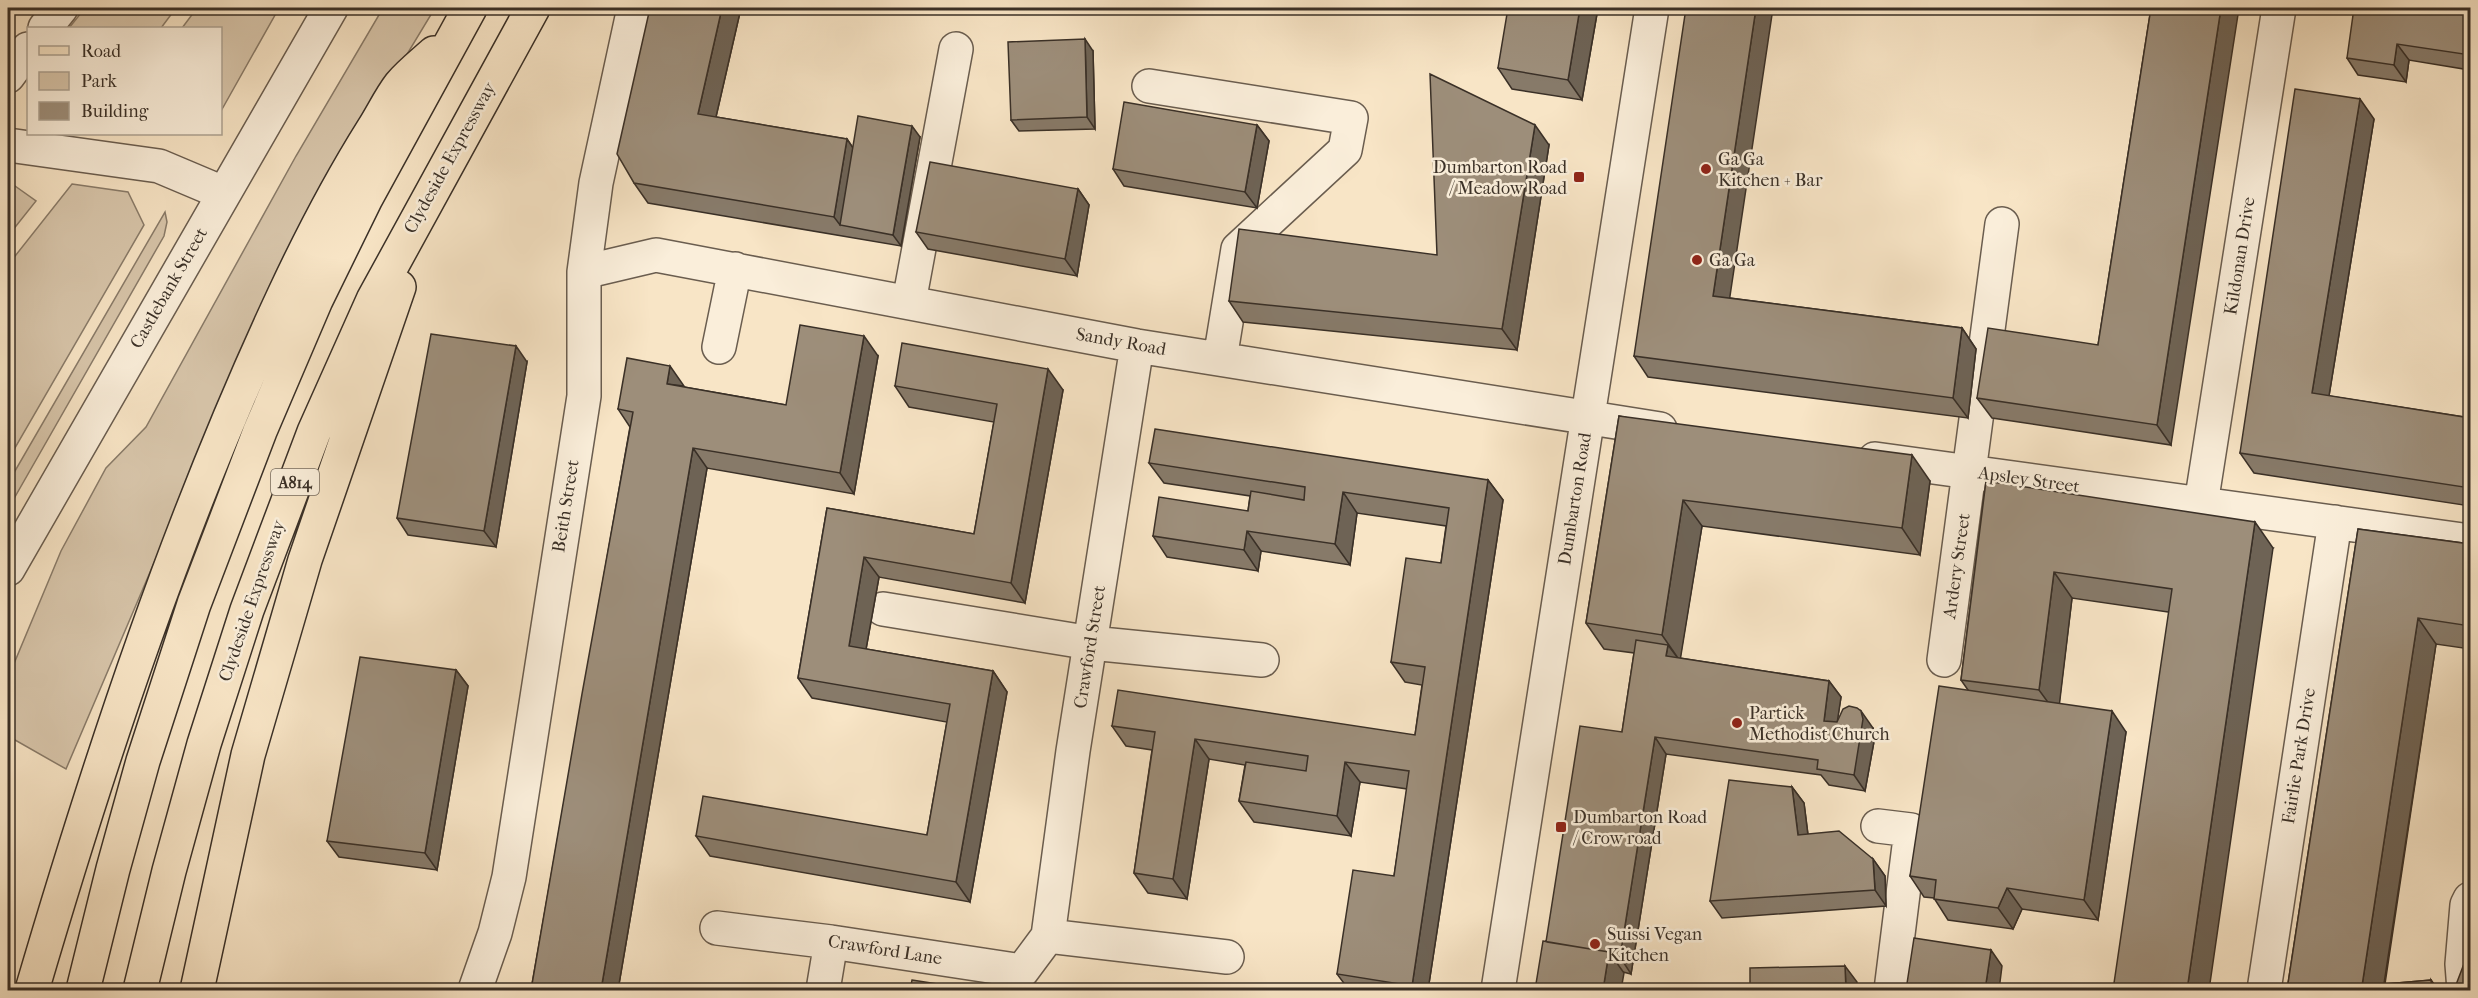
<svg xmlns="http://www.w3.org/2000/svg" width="2478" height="998" viewBox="0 0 2478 998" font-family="'IM FELL French Canon',serif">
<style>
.green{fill:#d8c6ab;stroke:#897b69;stroke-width:1.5}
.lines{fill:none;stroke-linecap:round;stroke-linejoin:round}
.minor-casing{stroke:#6a5d4f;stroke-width:36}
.major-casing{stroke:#3a3027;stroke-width:36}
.minor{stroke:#faeeda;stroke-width:33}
.major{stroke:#f8e5c6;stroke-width:33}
.wall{fill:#877a69;stroke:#3a3027;stroke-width:1.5}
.shaded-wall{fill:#6e6355;stroke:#3a3027;stroke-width:1.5}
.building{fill:#9d8e7a;stroke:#3a3027;stroke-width:1.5}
.poi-dot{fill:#8f2418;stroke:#faeeda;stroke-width:2}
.labels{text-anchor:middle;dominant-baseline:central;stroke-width:5;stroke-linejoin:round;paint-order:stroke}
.shield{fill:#faeeda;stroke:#74695d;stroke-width:1.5}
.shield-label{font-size:16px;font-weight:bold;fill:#3a3027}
.street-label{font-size:18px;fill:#3a3027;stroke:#faeeda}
.poi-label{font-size:18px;fill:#3a3027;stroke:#faeeda;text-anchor:start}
</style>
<rect width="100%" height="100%" fill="#f8e5c6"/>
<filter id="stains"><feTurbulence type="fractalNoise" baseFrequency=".00333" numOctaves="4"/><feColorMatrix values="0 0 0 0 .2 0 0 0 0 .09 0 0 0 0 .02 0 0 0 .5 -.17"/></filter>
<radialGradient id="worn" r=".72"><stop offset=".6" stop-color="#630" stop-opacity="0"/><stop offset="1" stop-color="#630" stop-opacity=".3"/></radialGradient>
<path class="green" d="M 85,8 L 176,8 L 161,28 L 69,28 Z
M 197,8 L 279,8 L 221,111 L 220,28 L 182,28 Z
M 383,8 L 435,8 L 285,256 L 66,769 L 8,736 L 8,678 L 61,551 L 106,468 L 146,427 L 296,156 Z
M 8,181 L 36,201 L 8,236 Z
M 72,184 L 128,192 L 144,225 L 8,460 L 8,265 Z
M 165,212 L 167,222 L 164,236 L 8,509 L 8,483 Z"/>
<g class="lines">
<defs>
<path id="minor" d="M 45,28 L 61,8
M 8,76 L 28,49
M 1149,86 L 1351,118 L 1345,150 L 1238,249 L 1220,359
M 8,145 L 159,166 L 223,193
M 584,272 L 656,255 L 1137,346 L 1660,429
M 909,302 L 956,49
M 719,347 L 735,269
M 1875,459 L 2470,541
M 2201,504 L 2279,8
M 8,569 L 331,8
M 883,609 L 1091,643 L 1262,660
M 1944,660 L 2002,224
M 1878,826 L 1911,830 L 1891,990
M 717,928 L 831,942 L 1022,971 L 1048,936 L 1073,751 L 1137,346
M 1048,936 L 1227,957
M 475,990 L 495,933 L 509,877 L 584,396 L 584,272 L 596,183 L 634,8
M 823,990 L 831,942
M 1498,990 L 1652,8
M 2264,990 L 2335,522
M 2464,990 L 2462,964 L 2467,905 L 2470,899"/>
<path id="major" d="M 32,990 C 101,755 179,520 283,297 C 310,239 339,183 373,129 C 382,115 390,98 400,85 C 410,73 423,63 434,53
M 83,990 L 113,869 L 143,761 L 194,604 L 260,431 L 316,300 L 366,198 L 470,8
M 140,990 L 169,871 L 204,744 L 247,610 L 314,432 L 373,300 L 533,8
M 197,990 L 248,755 L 305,560 L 399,287"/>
</defs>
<use href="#minor" class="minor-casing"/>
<use href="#major" class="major-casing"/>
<use href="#minor" class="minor"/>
<use href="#major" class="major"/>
</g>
<path class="wall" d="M 650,8 L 741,8 L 716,117 L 847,139 L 853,148 L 920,137 L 901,246 L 648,203 L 634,183 Z
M 1598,8 L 1582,100 L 1512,89 L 1498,68 Z
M 2151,8 L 2171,445 L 1992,418 L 1977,398 L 2098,345 Z
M 2470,8 L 2470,70 L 2409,60 L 2406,82 L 2358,75 L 2347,58 Z
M 1093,51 L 1095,129 L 1019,131 L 1011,120 Z
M 2374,119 L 2329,396 L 2470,418 L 2470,506 L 2254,473 L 2240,453 Z
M 1257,125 L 1269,141 L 1257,208 L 1124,186 L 1113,169 Z
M 1549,145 L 1517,350 L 1243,322 L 1229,301 L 1437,255 Z
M 1078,189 L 1089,205 L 1077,276 L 928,249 L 916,232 Z
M 1730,298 L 1962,328 L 1976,349 L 1968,418 L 1648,377 L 1634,356 Z
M 878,356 L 854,494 L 707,468 L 618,990 L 531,990 L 630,427 L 618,409 L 684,387 L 786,405 Z
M 527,362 L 496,547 L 408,535 L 397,518 Z
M 895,386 L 1063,390 L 1025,603 L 879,577 L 866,649 L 993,671 L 1007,692 L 970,902 L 710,856 L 696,836 L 927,835 L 947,722 L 812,698 L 798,678 L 827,508 L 974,534 L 994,422 L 909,407 Z
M 1619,416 L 1930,481 L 1920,555 L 1702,526 L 1680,658 L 1829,681 L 1841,697 L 1837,722 L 1873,728 L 1875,736 L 1865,791 L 1829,785 L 1821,775 L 1666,754 L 1631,974 L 1623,972 L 1621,990 L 1535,990 L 1546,942 L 1622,732 L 1634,653 L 1604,649 L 1586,623 Z
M 1149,463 L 1488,480 L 1503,500 L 1428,990 L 1349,990 L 1337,974 L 1394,876 L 1407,789 L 1360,782 L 1351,836 L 1254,822 L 1239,801 L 1245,765 L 1209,759 L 1187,899 L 1148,893 L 1134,873 L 1152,750 L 1126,746 L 1112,726 L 1415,735 L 1422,685 L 1405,682 L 1391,662 L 1441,563 L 1446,526 L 1357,513 L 1350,565 L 1261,551 L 1258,571 L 1167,557 L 1153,536 L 1248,511 L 1250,496 L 1164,483 Z
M 1986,481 L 2273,548 L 2168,612 L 2072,598 L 2059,704 L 2126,732 L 2098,920 L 2022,909 L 2013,929 L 1948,920 L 1934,898 L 1924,897 L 1910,876 L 1968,690 L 1961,680 Z
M 2358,529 L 2470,544 L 2470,649 L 2436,644 L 2385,984 L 2431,980 L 2438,990 L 2287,990 Z
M 456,670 L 468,686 L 437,870 L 339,857 L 327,841 Z
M 1792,787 L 1804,803 L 1808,834 L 1873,859 L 1885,876 L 1886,906 L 1722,918 L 1710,901 Z"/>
<path class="shaded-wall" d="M 722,8 L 741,8 L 712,134 L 698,114 Z
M 1580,8 L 1598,8 L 1582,100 L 1568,80 Z
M 1756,8 L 1773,8 L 1727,316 L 1713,296 Z
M 2221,8 L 2239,8 L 2171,445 L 2157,425 Z
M 1085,39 L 1093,51 L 1095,129 L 1087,117 Z
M 2397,44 L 2409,60 L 2406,82 L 2394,65 Z
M 2360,99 L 2374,119 L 2326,414 L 2312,393 Z
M 1257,125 L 1269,141 L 1257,208 L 1245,192 Z
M 1535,125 L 1549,145 L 1517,350 L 1502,329 Z
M 912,126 L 920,137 L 901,246 L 893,235 Z
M 847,139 L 861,160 L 840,225 L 834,217 Z
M 1078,189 L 1089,205 L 1077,276 L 1065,259 Z
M 1962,328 L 1976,349 L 1968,418 L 1953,398 Z
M 864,336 L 878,356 L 854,494 L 840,473 Z
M 516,346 L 527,362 L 496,547 L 484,531 Z
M 670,366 L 684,386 L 667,384 Z
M 1048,369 L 1063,390 L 1025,603 L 1011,583 Z
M 693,448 L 707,468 L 618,990 L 601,990 Z
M 1912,455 L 1930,481 L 1920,555 L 1902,528 Z
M 1488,480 L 1503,500 L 1428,990 L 1415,990 L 1412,986 Z
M 1343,492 L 1357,513 L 1350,565 L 1335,544 Z
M 1683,500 L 1702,526 L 1680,661 L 1662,635 Z
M 2255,522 L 2273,548 L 2209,990 L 2187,990 Z
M 1247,531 L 1261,551 L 1258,571 L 1244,550 Z
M 864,557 L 879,577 L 863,666 L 849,646 Z
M 2054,572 L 2072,598 L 2058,716 L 2039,690 Z
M 2418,618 L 2436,644 L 2383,990 L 2362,986 Z
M 1668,645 L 1680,661 L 1666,656 Z
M 456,670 L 468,686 L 437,870 L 425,853 Z
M 993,671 L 1007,692 L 970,902 L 956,882 Z
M 1829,681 L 1841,697 L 1835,737 L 1824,721 Z
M 1861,711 L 1873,728 L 1875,736 L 1865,791 L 1854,775 Z
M 2112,711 L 2126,732 L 2098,920 L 2084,900 Z
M 1655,737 L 1666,754 L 1631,974 L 1620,957 Z
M 1195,739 L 1209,759 L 1187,899 L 1173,879 Z
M 1345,762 L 1360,782 L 1351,836 L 1337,816 Z
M 1792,787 L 1804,803 L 1810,852 L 1798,835 Z
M 1873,859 L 1885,876 L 1886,906 L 1875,890 Z
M 2007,888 L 2022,909 L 2013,929 L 1998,908 Z
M 1991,950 L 2002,966 L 1999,990 L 1985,990 Z
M 1609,952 L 1624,973 L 1621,990 L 1603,990 Z
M 1845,966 L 1857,982 L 1857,990 L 1846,990 Z
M 2431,980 L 2438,990 L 2432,990 Z"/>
<path class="building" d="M 650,8 L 722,8 L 698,114 L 847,139 L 834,217 L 634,183 L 617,154 Z
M 1508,8 L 1580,8 L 1568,80 L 1498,68 Z
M 1686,8 L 1756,8 L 1713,296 L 1962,328 L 1953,398 L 1634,356 Z
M 2151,8 L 2221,8 L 2157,425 L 1977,398 L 1988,328 L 2098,345 Z
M 2354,8 L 2470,8 L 2470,55 L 2397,44 L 2394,65 L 2347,58 Z
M 1085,39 L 1087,117 L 1011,120 L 1008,42 Z
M 1430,74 L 1535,125 L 1502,329 L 1229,301 L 1239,229 L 1437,255 Z
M 2295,89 L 2360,99 L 2312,393 L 2470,418 L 2470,488 L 2240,453 Z
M 1124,102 L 1257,125 L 1245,192 L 1113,169 Z
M 858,116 L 912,126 L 893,235 L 840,225 Z
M 930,162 L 1078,189 L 1065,259 L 916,232 Z
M 800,325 L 864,336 L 840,473 L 693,448 L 601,990 L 531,990 L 582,694 L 633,412 L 618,409 L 627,358 L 670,366 L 667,384 L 786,405 Z
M 431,334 L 516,346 L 484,531 L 397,518 Z
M 902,343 L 1048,369 L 1011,583 L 864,557 L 849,646 L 993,671 L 956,882 L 696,836 L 703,796 L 927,835 L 950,704 L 798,678 L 827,508 L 974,534 L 997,404 L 895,386 Z
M 1619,416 L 1912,455 L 1902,528 L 1683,500 L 1662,635 L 1586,623 Z
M 1155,429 L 1488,480 L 1412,986 L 1337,974 L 1353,870 L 1394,876 L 1409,771 L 1345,762 L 1337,816 L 1239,801 L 1246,762 L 1306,771 L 1308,756 L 1195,739 L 1173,879 L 1134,873 L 1155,732 L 1112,726 L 1118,690 L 1415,735 L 1425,667 L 1391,662 L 1406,558 L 1441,563 L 1449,508 L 1343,492 L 1335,544 L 1247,531 L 1244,550 L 1153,536 L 1159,497 L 1248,511 L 1251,491 L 1304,500 L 1305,487 L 1149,463 Z
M 1986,481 L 2255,522 L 2187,990 L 2113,990 L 2172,589 L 2054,572 L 2039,690 L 1961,680 Z
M 2358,529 L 2470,544 L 2470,626 L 2418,618 L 2362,986 L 2431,980 L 2432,990 L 2287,990 Z
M 1636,640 L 1668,645 L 1666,656 L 1829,681 L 1824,721 L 1837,722 L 1843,709 L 1849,706 L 1857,708 L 1861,711 L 1863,719 L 1854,775 L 1817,769 L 1818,760 L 1655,737 L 1620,957 L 1612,956 L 1609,952 L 1546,942 L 1580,726 L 1622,732 Z
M 360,657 L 456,670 L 425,853 L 327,841 Z
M 1939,686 L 2112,711 L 2084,900 L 2007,888 L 1998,908 L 1934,899 L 1936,880 L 1910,876 Z
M 1729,780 L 1792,787 L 1798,835 L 1839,831 L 1873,859 L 1875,890 L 1710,901 Z
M 1914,938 L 1991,950 L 1985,990 L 1906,990 Z
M 1543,941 L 1609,952 L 1603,990 L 1535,990 Z
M 2470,948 L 2470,990 L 2454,990 Z
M 1845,966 L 1846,990 L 1750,990 L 1750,968 Z
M 912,980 L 976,990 L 910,990 Z"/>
<g class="poi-dot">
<circle cx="1706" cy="169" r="6"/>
<rect x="1573" y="171" width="12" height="12" rx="3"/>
<circle cx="1697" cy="260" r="6"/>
<circle cx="1737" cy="723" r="6"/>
<rect x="1555" y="821" width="12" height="12" rx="3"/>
<circle cx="1595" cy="944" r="6"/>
</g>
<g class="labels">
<rect class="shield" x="271" y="469" width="48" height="26" rx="4.5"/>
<g class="shield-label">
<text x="295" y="482">A814</text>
</g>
<g class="street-label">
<text transform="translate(450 158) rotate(-61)">Clydeside Expressway</text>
<text transform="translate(2240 256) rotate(-81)">Kildonan Drive</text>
<text transform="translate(169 288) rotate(-60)">Castlebank Street</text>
<text transform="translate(1121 342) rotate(10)">Sandy Road</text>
<text transform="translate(2029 480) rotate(8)">Apsley Street</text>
<text transform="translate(1575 499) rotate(-81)">Dumbarton Road</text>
<text transform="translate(566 506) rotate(-81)">Beith Street</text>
<text transform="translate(1957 566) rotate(-82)">Ardery Street</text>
<text transform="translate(252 601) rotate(-71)">Clydeside Expressway</text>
<text transform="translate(1090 647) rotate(-81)">Crawford Street</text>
<text transform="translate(2299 756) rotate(-81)">Fairlie Park Drive</text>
<text transform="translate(885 950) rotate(9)">Crawford Lane</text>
</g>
<g class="poi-label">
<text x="1718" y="159">Ga Ga<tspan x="1718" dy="21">Kitchen + Bar</tspan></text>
<text x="1567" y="167" text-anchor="end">Dumbarton Road<tspan x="1567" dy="21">/ Meadow Road</tspan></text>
<text x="1709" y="260">Ga Ga</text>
<text x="1749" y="713">Partick<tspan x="1749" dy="21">Methodist Church</tspan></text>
<text x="1573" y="817">Dumbarton Road<tspan x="1573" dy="21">/ Crow road</tspan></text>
<text x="1607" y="934">Suissi Vegan<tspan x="1607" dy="21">Kitchen</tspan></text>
</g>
</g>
<rect width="2478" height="998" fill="none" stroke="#f8e5c6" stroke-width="30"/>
<rect x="9" y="9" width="2460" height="980" fill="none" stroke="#3a3027" stroke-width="3"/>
<rect x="15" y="15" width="2448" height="968" fill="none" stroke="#3a3027" stroke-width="1.5"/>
<rect x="27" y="27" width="195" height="108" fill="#faeeda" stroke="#ada292" stroke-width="1.5"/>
<rect x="39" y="46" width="30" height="9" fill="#f8e5c6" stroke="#ada292" stroke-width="1.5"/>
<text x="81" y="57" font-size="18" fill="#3a3027">Road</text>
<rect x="39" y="72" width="30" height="18" fill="#d8c6ab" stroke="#ada292" stroke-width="1.5"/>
<text x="81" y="87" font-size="18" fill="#3a3027">Park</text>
<rect x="39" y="102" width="30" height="18" fill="#9d8e7a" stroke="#ada292" stroke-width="1.5"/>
<text x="81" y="117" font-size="18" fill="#3a3027">Building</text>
<rect width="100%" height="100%" filter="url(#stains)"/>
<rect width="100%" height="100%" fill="url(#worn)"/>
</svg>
